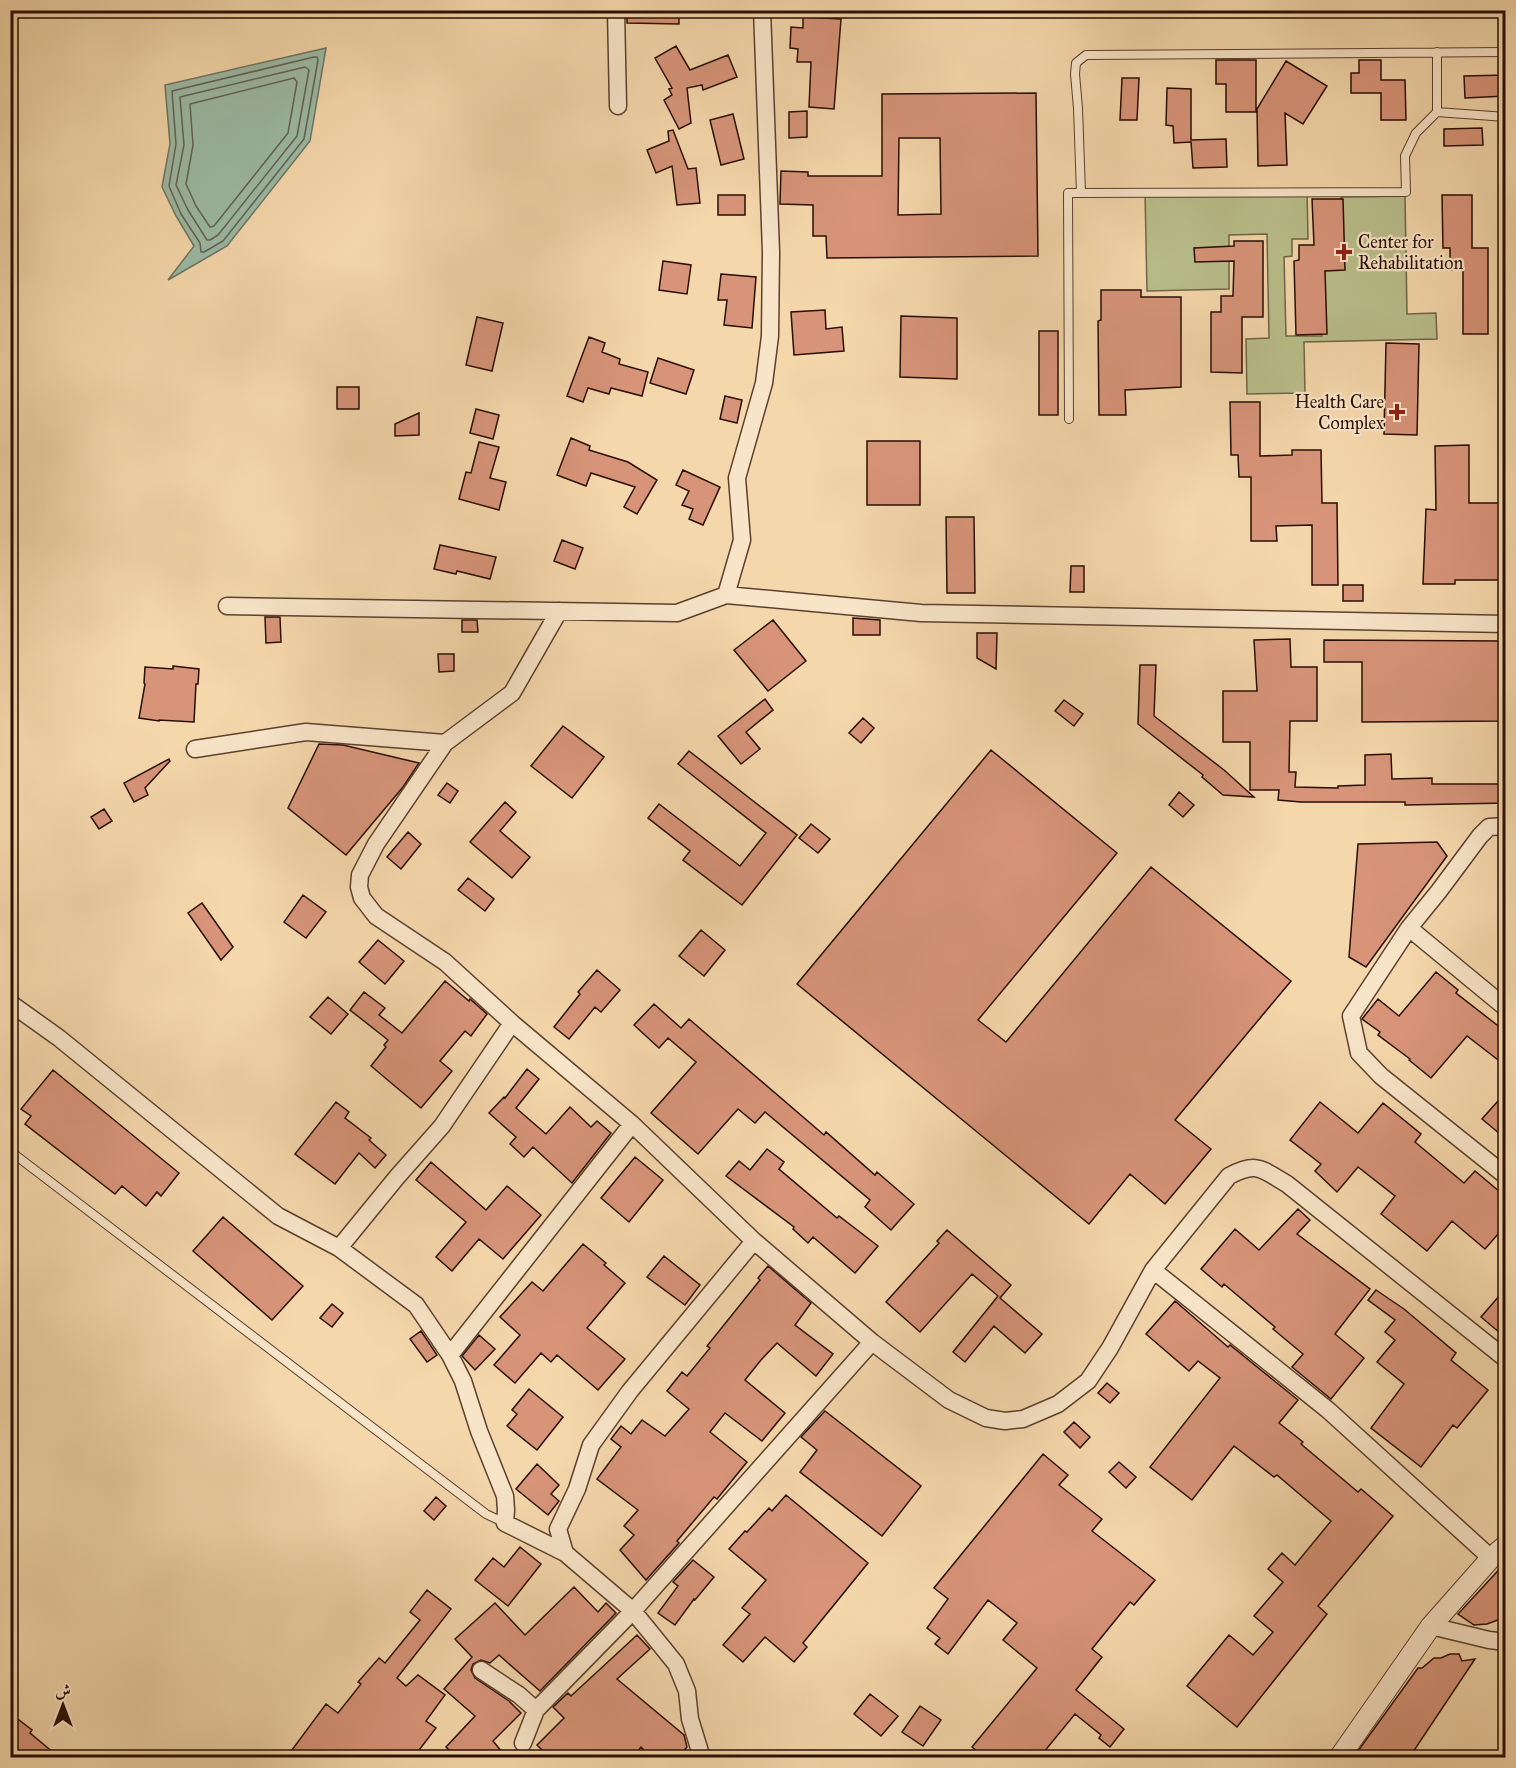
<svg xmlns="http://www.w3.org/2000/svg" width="1516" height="1768" viewBox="0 0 1516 1768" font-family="'IM FELL Great Primer',Amiri,serif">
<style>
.green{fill:#b9bf8b;stroke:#716648;stroke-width:1.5}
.water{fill:#9cbaa5;stroke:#6e7565;stroke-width:1.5}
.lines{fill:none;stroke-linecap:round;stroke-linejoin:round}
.shore{stroke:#626454;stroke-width:1.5}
.building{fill:#d79479;stroke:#290e04;stroke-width:1.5;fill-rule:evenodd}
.service-casing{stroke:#5c402e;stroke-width:10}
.minor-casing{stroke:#5c402e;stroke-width:19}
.tertiary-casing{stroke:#5c402e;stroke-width:22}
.service{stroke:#f8e5c8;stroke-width:8}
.minor{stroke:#f8e5c8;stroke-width:16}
.tertiary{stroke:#f8e5c8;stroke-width:20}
.poi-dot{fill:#8f2418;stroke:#f8e5c8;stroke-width:2}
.labels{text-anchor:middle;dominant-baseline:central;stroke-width:4.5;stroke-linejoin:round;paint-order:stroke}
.poi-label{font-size:18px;fill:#290e04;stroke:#f8e5c8;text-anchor:start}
</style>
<rect width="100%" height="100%" fill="#f4d7ab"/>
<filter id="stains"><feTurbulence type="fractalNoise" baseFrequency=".00333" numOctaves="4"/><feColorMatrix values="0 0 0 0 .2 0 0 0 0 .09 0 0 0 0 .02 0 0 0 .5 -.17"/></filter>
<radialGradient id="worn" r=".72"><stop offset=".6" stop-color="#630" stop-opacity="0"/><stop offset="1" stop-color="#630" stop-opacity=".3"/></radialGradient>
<path class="green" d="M 1307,190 L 1308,239 L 1292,239 L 1292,256 L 1284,257 L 1286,336 L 1322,336 L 1321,268 L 1342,268 L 1341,197 L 1405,196 L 1407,314 L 1436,313 L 1437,339 L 1304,342 L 1305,393 L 1247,394 L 1246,339 L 1269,338 L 1267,234 L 1229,235 L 1229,289 L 1147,291 L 1145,193 Z"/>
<path class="water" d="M 326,48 L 310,141 L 227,246 L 168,280 L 194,246 L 176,216 L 162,187 L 170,144 L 165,85 Z"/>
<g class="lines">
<path class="shore" d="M 314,57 L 317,57 L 318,60 L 304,139 L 223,241 L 204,252 L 201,252 L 200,243 L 181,214 L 169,186 L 176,144 L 172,91 Z
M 305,67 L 309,70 L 297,136 L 218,235 L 210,240 L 207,240 L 188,210 L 176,185 L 184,145 L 180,97 Z
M 294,78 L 297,82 L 288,133 L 214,226 L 210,227 L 196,206 L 186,184 L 193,145 L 190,104 Z"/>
</g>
<path class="building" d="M 627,10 L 679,10 L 679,24 L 627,23 Z
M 803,17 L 841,19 L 834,109 L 809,107 L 811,62 L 797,62 L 798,49 L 790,48 L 791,27 L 803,28 Z
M 676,46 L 690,70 L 728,55 L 737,77 L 703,90 L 702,85 L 687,88 L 691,123 L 679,129 L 664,100 L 672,95 L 669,89 L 672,88 L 655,58 Z
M 1216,60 L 1256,60 L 1256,112 L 1226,112 L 1226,84 L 1216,84 Z
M 1359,60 L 1381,60 L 1381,80 L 1405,80 L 1406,120 L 1381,120 L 1381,93 L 1351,93 L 1351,73 L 1359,73 Z
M 1286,61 L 1327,86 L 1303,124 L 1285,113 L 1287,165 L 1258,166 L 1257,109 Z
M 1506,75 L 1506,96 L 1465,98 L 1464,76 Z
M 1122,78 L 1139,78 L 1137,120 L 1120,120 Z
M 1167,88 L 1191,89 L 1191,140 L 1226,139 L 1227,167 L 1193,168 L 1191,142 L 1174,143 L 1173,126 L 1166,125 Z
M 1036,93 L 1038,256 L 827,258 L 826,236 L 813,236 L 813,205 L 780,204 L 781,171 L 808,172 L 808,176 L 882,176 L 882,94 ZM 899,138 L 940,138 L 941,214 L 898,215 Z
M 807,111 L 807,137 L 789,138 L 789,112 Z
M 733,114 L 744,159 L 721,165 L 710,120 Z
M 1482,128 L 1483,145 L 1444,146 L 1444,129 Z
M 673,130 L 688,169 L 696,168 L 700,203 L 677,205 L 672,166 L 656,173 L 647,150 L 669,141 L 668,131 Z
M 718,195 L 745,195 L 745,215 L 718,215 Z
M 1442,195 L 1472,195 L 1472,248 L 1488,248 L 1488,334 L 1463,334 L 1463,270 L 1450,270 L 1450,248 L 1443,248 Z
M 1312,199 L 1343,199 L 1345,270 L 1325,271 L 1327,334 L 1296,335 L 1294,261 L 1299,260 L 1299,245 L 1314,245 Z
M 1234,241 L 1263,241 L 1263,317 L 1242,317 L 1242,373 L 1211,372 L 1211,312 L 1221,312 L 1221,296 L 1233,296 L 1234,261 L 1195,262 L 1194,248 L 1234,246 Z
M 663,261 L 691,265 L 687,294 L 659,290 Z
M 721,274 L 756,277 L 752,328 L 724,325 L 727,300 L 718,300 Z
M 1101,290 L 1141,290 L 1141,297 L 1181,297 L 1181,387 L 1125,390 L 1126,415 L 1099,415 L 1098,321 L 1101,320 Z
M 825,310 L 826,329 L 842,327 L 844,351 L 794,355 L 791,312 Z
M 901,316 L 957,318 L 957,379 L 900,377 Z
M 477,317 L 503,323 L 492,371 L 466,365 Z
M 1039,331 L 1058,331 L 1058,415 L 1039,415 Z
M 589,337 L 605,343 L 602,352 L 620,359 L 619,364 L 648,372 L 642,396 L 611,388 L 609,394 L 588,388 L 583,402 L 567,396 Z
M 1386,343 L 1419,344 L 1417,435 L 1384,434 Z
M 658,358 L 694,370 L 686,394 L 650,383 Z
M 337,387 L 359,387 L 359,409 L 337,409 Z
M 725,396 L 742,400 L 737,423 L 720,419 Z
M 1230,402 L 1260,402 L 1260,456 L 1292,455 L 1292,450 L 1321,450 L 1322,503 L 1337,503 L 1338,585 L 1312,585 L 1312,525 L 1276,526 L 1277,541 L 1251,541 L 1251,477 L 1239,477 L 1238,455 L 1231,455 Z
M 476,409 L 499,415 L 493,439 L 470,433 Z
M 419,413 L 419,435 L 395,436 L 395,424 Z
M 571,438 L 590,446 L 589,450 L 628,462 L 657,480 L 637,514 L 624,507 L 635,487 L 591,473 L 586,486 L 557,475 Z
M 867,441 L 920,441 L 920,505 L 867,505 Z
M 479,442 L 499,447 L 490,478 L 506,482 L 499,510 L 459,499 L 466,472 L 471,473 Z
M 1469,445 L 1469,503 L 1506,503 L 1506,580 L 1455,580 L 1455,584 L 1423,584 L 1426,509 L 1436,510 L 1435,446 Z
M 683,470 L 720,487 L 703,525 L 689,519 L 693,509 L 682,505 L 689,491 L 676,485 Z
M 946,517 L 974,517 L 975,593 L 947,593 Z
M 562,540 L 583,548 L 575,569 L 554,561 Z
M 440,545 L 496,557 L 490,579 L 457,571 L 456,574 L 434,569 Z
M 1071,566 L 1084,566 L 1084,592 L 1070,592 Z
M 1343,585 L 1363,585 L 1363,601 L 1343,601 Z
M 265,617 L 280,617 L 281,642 L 266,643 Z
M 853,618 L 880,620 L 880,635 L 853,635 Z
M 462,620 L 477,620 L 478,632 L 462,632 Z
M 773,620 L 806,661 L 768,691 L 734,650 Z
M 977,633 L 997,633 L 996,669 L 977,658 Z
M 1290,639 L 1291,667 L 1317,667 L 1317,721 L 1290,721 L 1289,772 L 1296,772 L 1295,787 L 1338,788 L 1338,786 L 1365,785 L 1365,755 L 1391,754 L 1392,779 L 1432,778 L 1432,784 L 1506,784 L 1506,803 L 1405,805 L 1405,802 L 1301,802 L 1278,800 L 1279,790 L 1250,790 L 1250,742 L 1223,742 L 1223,691 L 1257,691 L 1254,640 Z
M 1324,640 L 1506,641 L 1506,721 L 1362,722 L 1362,662 L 1324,662 Z
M 438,654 L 454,654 L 454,671 L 439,672 Z
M 1140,665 L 1156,665 L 1154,716 L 1224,770 L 1254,797 L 1223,795 L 1202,777 L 1203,775 L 1138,724 Z
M 173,666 L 199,669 L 198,684 L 196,684 L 194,722 L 159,720 L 159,721 L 139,718 L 145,684 L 144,683 L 145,667 L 173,669 Z
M 765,699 L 773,710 L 746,732 L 760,749 L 741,764 L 718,736 Z
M 1064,700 L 1083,714 L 1074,726 L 1055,711 Z
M 863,718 L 874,728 L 861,743 L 849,733 Z
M 563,726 L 604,757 L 572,798 L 531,766 Z
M 319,744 L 343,745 L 419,763 L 403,787 L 346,855 L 288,808 Z
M 991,750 L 1117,853 L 978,1020 L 1006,1042 L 1151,867 L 1291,981 L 1175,1120 L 1211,1149 L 1165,1204 L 1130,1174 L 1089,1224 L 797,984 Z
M 689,751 L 797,835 L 742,905 L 683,860 L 690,851 L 648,818 L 659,804 L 740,866 L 766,833 L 678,764 Z
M 169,759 L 170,761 L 145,788 L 148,795 L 134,802 L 124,783 Z
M 447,783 L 458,791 L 450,803 L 438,795 Z
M 1179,792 L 1194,805 L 1183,817 L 1169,805 Z
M 505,802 L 516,812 L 500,831 L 530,857 L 512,878 L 470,842 Z
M 104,809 L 112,821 L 99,829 L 91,817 Z
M 811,824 L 830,839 L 818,853 L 799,838 Z
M 408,832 L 421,844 L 401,869 L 387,857 Z
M 1437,842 L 1447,856 L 1366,967 L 1349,957 L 1358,844 Z
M 468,878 L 494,899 L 485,911 L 458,890 Z
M 303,895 L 326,912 L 306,938 L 284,922 Z
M 202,903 L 233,947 L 221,960 L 188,913 Z
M 701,930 L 725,950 L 704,976 L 679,956 Z
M 378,940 L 404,961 L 385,984 L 359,962 Z
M 597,970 L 620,990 L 601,1012 L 595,1007 L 569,1039 L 554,1027 L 580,994 L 578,992 Z
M 1436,972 L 1458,990 L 1456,993 L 1506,1032 L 1506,1066 L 1467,1036 L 1431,1078 L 1409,1060 L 1410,1059 L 1378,1035 L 1380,1032 L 1362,1019 L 1378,999 L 1399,1016 Z
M 445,981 L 469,1001 L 470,999 L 487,1014 L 471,1036 L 465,1031 L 440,1061 L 452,1071 L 421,1108 L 371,1066 L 386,1047 L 384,1045 L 388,1040 L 350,1010 L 364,992 L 385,1008 L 379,1015 L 402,1033 Z
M 328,997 L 348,1014 L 331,1034 L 310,1017 Z
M 654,1004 L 681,1028 L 689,1019 L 824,1135 L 826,1132 L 875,1175 L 877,1172 L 914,1204 L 891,1230 L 865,1207 L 870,1200 L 765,1112 L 755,1123 L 738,1109 L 698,1154 L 651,1113 L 696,1062 L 668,1038 L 659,1048 L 634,1025 Z
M 527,1069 L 539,1079 L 516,1108 L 546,1134 L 570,1107 L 591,1127 L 597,1121 L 611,1133 L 572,1183 L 533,1147 L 524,1157 L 510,1144 L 516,1137 L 489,1113 L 504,1097 L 505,1098 Z
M 53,1070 L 179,1173 L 161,1196 L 157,1192 L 146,1206 L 122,1186 L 115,1194 L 25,1124 L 31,1116 L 21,1109 Z
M 1506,1092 L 1506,1139 L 1482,1119 Z
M 336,1102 L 349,1112 L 345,1118 L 371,1138 L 369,1140 L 386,1155 L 375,1168 L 359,1153 L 335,1184 L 295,1154 Z
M 1320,1102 L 1358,1133 L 1383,1103 L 1421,1134 L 1415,1142 L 1464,1183 L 1475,1171 L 1506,1197 L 1506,1225 L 1485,1249 L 1452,1221 L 1427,1251 L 1381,1214 L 1395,1196 L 1358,1167 L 1337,1192 L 1315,1171 L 1321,1164 L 1290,1140 Z
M 767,1149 L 784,1162 L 779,1169 L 837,1218 L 839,1216 L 878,1246 L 855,1273 L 813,1237 L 808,1243 L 793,1229 L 794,1227 L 726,1176 L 739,1161 L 750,1170 Z
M 635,1157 L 663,1180 L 629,1222 L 601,1198 Z
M 431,1162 L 486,1210 L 507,1186 L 541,1215 L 503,1259 L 479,1239 L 452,1271 L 436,1257 L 466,1222 L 416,1180 Z
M 1298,1209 L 1310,1220 L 1297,1234 L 1370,1289 L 1335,1334 L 1364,1358 L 1331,1399 L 1292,1367 L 1303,1354 L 1273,1329 L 1275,1327 L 1224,1284 L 1222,1287 L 1201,1269 L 1235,1229 L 1259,1250 Z
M 223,1217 L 303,1286 L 272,1320 L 193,1251 Z
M 947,1230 L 1011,1285 L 1000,1298 L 1042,1334 L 1025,1353 L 994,1326 L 965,1362 L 953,1352 L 998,1296 L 972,1274 L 920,1332 L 886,1302 L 939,1243 L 937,1241 Z
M 583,1244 L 606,1263 L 604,1265 L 625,1283 L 587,1328 L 625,1359 L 598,1390 L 557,1355 L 551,1362 L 541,1353 L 515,1383 L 494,1365 L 520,1335 L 500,1317 L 532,1282 L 543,1291 Z
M 664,1256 L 700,1285 L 685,1305 L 647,1277 Z
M 768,1266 L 811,1303 L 795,1325 L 833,1354 L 816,1376 L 777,1343 L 761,1360 L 745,1380 L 785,1413 L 762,1441 L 725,1413 L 710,1432 L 747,1462 L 717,1499 L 714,1497 L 677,1541 L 679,1543 L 646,1580 L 620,1550 L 634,1535 L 624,1526 L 638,1510 L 597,1479 L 621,1447 L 611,1439 L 621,1426 L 631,1434 L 642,1420 L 665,1436 L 689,1409 L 667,1391 L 682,1372 L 687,1376 L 710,1348 L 707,1346 L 760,1280 L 758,1278 Z
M 1506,1288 L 1506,1338 L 1481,1317 Z
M 1376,1290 L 1404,1309 L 1456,1353 L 1451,1360 L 1488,1390 L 1457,1428 L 1453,1425 L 1421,1467 L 1371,1428 L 1404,1384 L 1377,1362 L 1395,1340 L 1385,1332 L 1395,1320 L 1368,1300 Z
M 1175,1301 L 1228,1347 L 1230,1345 L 1298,1400 L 1279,1423 L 1303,1442 L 1301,1444 L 1358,1492 L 1361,1489 L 1393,1516 L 1318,1606 L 1327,1614 L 1237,1727 L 1187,1686 L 1229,1635 L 1253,1655 L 1273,1632 L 1254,1616 L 1283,1582 L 1268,1569 L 1282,1553 L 1295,1565 L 1331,1521 L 1277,1475 L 1274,1477 L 1234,1446 L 1192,1500 L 1150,1467 L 1220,1378 L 1198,1361 L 1189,1371 L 1146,1334 Z
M 332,1304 L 343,1313 L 332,1327 L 320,1318 Z
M 421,1331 L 437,1355 L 427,1362 L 410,1339 Z
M 479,1335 L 495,1349 L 475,1370 L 462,1356 Z
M 1107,1383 L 1119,1393 L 1110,1403 L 1098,1393 Z
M 529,1389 L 563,1417 L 537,1450 L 507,1426 L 517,1414 L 512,1410 Z
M 825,1411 L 921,1486 L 882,1536 L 800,1472 L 817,1450 L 801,1437 Z
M 1074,1422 L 1090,1437 L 1080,1448 L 1064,1432 Z
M 1043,1454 L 1068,1475 L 1059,1485 L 1102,1519 L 1092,1531 L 1155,1580 L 1134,1605 L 1130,1602 L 1092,1649 L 1102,1657 L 1076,1690 L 1124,1729 L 1110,1747 L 1099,1738 L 1101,1735 L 1075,1714 L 1039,1758 L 985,1758 L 972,1747 L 1037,1668 L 1003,1640 L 1017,1623 L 988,1600 L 948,1654 L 935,1644 L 940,1638 L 927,1628 L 948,1599 L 934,1588 Z
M 1119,1462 L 1136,1477 L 1126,1488 L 1109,1472 Z
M 537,1464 L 559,1485 L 551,1494 L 559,1501 L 548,1515 L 516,1489 Z
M 786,1495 L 868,1563 L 803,1643 L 807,1647 L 794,1662 L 765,1637 L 743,1662 L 723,1645 L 750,1614 L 742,1608 L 766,1580 L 729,1549 L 745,1531 L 747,1532 L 769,1508 L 772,1511 Z
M 436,1497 L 446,1506 L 434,1520 L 424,1511 Z
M 520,1547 L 541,1564 L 508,1606 L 475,1580 L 493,1558 L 504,1567 Z
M 693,1560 L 714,1577 L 695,1600 L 694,1599 L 675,1625 L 658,1613 L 678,1586 L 673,1582 Z
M 1506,1562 L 1506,1617 L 1487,1624 L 1474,1625 L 1458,1614 Z
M 574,1587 L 598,1612 L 606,1603 L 616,1613 L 540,1691 L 499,1655 L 490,1663 L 481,1660 L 473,1664 L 471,1670 L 475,1678 L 509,1701 L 521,1713 L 493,1741 L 507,1758 L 457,1758 L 446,1747 L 475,1716 L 444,1689 L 472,1657 L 455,1639 L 495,1603 L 525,1635 Z
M 427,1590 L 451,1609 L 397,1678 L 406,1686 L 418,1675 L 445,1695 L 426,1721 L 436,1728 L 413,1758 L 286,1758 L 326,1704 L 338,1713 L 361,1684 L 358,1682 L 379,1658 L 385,1663 L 420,1620 L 410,1612 Z
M 637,1635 L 650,1649 L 617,1679 L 684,1735 L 687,1747 L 678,1758 L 652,1758 L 641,1747 L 632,1758 L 550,1758 L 537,1745 L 564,1718 L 553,1707 L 568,1693 L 571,1696 Z
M 1450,1654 L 1459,1654 L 1462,1661 L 1475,1659 L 1413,1752 L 1406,1758 L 1370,1758 L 1358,1751 L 1418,1668 L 1422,1668 L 1434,1658 L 1441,1658 Z
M 870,1694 L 898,1716 L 881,1736 L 854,1714 Z
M 920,1706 L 941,1720 L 923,1746 L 902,1732 Z
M 10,1713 L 32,1730 L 30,1733 L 60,1758 L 10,1758 Z"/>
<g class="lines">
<defs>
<path id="service" d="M 1437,112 L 1437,52
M 1081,193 L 1078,108 L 1075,74 L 1076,63 L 1086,55 L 1506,52
M 1069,419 L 1068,193 L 1406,192 L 1405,156 L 1416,133 L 1437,112 L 1506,117
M 10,1151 L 486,1514 L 505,1523"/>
<path id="minor" d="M 616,10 L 618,106
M 726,595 L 742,540 L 737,478 L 764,383 L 770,336 L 771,252 L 762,10
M 227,606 L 677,613 L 726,595 L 921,613 L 1506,624
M 559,611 L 512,693 L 445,743 L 376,844 L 360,875 L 359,887 L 362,898 L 376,916 L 445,962 L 512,1023 L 632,1124 L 754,1241 L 872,1342 L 949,1400 L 986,1418 L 1005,1421 L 1023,1419 L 1058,1404 L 1088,1381 L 1110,1348 L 1153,1270 L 1229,1176 C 1257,1161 1261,1169 1287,1184 L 1506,1359
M 195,749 L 306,732 L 445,743
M 1506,826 L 1489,827 L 1480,836 L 1439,891 L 1409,928 L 1351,1016 L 1359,1053 L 1381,1076 L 1506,1176
M 1409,928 L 1506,1008
M 10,1003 L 59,1038 L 278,1216 L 339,1248 L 416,1305 L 450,1355 L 463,1381 L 479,1431 L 505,1496 L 506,1510 L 505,1523 L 565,1553 L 633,1611 L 676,1664 L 687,1691 L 690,1719 L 702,1758
M 339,1248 L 397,1177 L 442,1126 L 512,1023
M 1153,1270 L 1328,1410 L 1491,1558
M 450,1355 L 632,1124
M 565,1553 L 558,1529 L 577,1489 L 591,1445 L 630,1391 L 754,1241
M 1431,1626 L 1489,1640 L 1506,1642
M 481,1670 L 519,1695 L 536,1710 L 523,1743
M 536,1710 L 633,1611 L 872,1342"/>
<path id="tertiary" d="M 1339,1758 L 1431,1626 L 1491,1558 L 1506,1545"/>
</defs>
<use href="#service" class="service-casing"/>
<use href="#minor" class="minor-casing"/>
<use href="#tertiary" class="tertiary-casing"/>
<use href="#service" class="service"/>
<use href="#minor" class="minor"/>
<use href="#tertiary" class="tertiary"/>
</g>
<g class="poi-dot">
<path d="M1341 243h6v6h6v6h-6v6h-6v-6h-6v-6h6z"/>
<path d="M1394 403h6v6h6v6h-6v6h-6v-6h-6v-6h6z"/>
</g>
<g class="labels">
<g class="poi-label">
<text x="1358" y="242">Center for<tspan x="1358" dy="21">Rehabilitation</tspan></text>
<text x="1384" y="402" text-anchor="end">Health Care<tspan x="1384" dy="21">Complex</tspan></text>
</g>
</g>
<rect width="1516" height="1768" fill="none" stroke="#f4d7ab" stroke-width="36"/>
<rect x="12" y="12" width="1492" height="1744" fill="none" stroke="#290e04" stroke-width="3"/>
<rect x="18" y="18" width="1480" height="1732" fill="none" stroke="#290e04" stroke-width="1.5"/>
<g transform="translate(63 1705)" stroke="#f8e5c8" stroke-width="4.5" paint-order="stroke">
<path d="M0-4.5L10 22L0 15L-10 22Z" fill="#290e04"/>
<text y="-9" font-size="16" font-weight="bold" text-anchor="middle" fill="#290e04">ش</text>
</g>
<rect width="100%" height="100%" filter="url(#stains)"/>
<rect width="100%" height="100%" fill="url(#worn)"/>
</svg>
